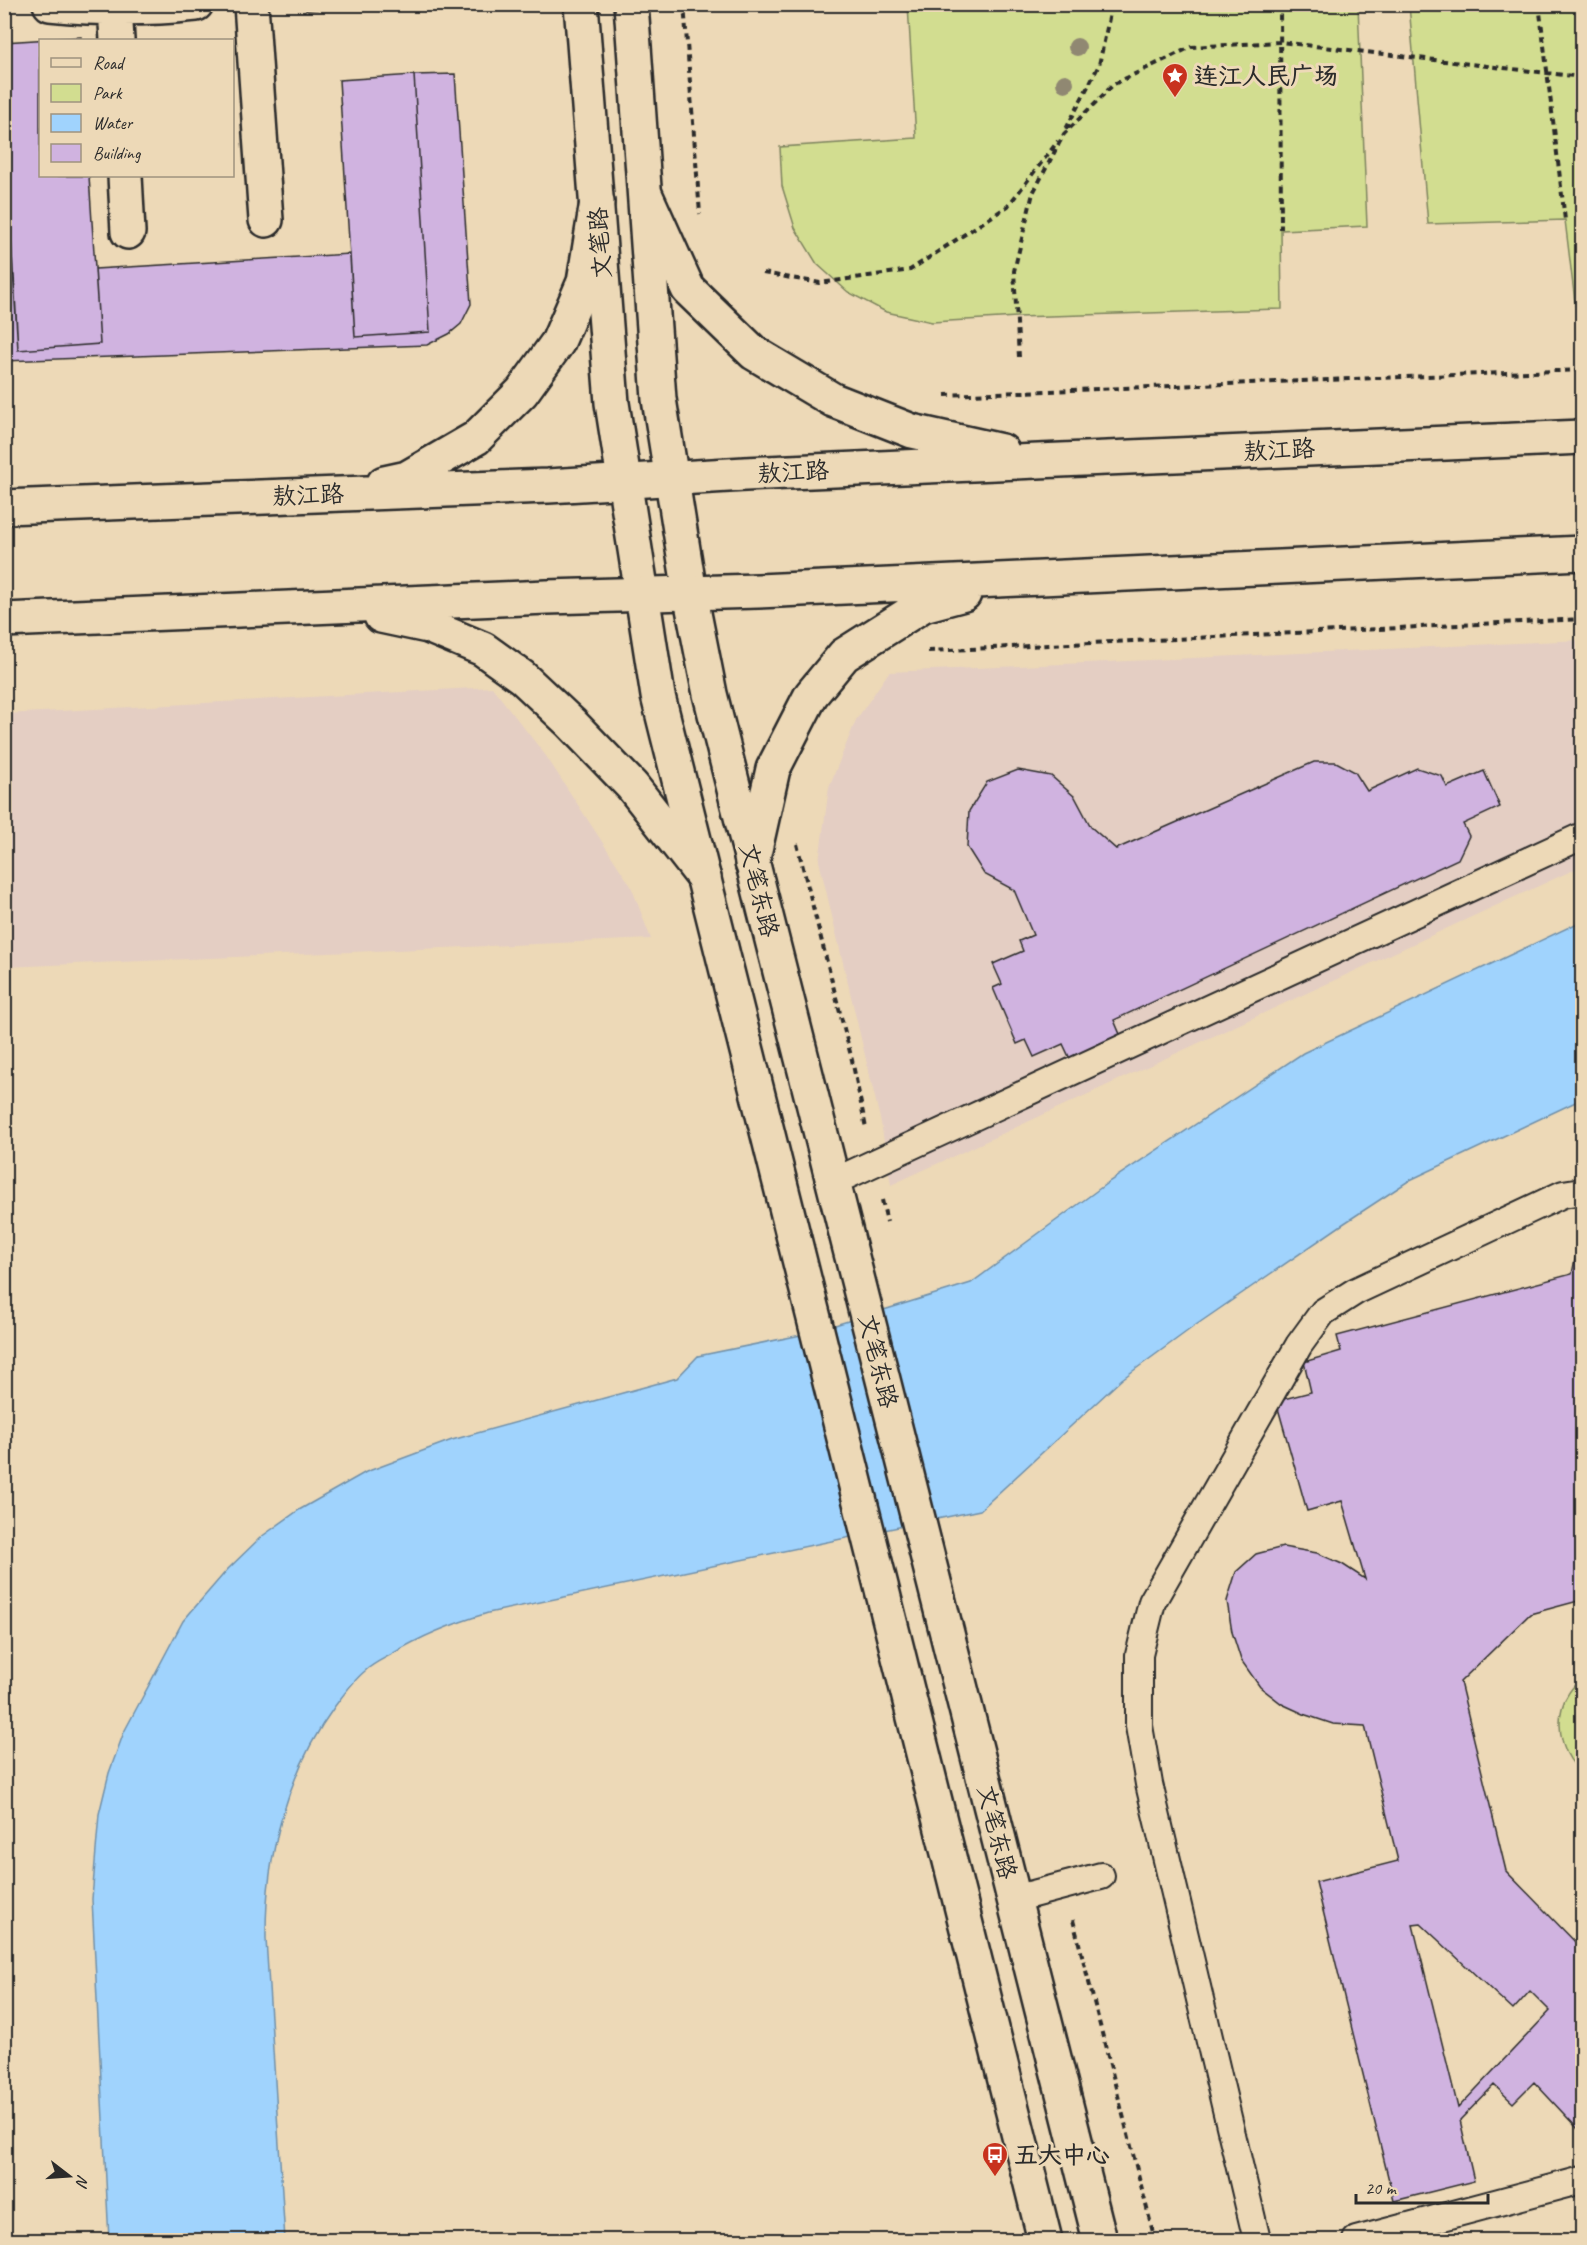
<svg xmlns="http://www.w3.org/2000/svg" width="1587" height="2245" viewBox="0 0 1587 2245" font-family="Caveat,'LXGW WenKai TC',sans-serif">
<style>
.built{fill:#e4cec3}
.green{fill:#d2dd90;stroke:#7e845e;stroke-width:1.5}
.water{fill:#a0d3fd;stroke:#7190a9;stroke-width:1.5}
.building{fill:#d0b3e0;stroke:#2b2b2b;stroke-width:1.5;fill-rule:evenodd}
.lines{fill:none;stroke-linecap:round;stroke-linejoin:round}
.lane-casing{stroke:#2b2b2b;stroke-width:30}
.street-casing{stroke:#2b2b2b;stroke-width:38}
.secondary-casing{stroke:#2b2b2b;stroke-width:38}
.primary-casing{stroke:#2b2b2b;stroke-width:38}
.path{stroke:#2b2b2b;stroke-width:4;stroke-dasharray:6 4.5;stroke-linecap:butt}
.lane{stroke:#edd9b7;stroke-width:26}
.street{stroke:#edd9b7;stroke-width:33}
.secondary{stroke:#edd9b7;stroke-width:33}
.primary{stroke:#edd9b7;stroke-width:33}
.tree{fill:#908872}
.labels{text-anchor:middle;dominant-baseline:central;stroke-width:6;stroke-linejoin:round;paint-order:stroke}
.poi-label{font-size:24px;font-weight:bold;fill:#2b2b2b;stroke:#edd9b7;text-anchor:start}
.street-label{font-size:24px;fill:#2b2b2b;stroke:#edd9b7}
</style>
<rect width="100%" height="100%" fill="#edd9b7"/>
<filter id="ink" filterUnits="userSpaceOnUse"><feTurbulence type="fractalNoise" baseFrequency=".0167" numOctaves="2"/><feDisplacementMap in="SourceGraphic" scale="12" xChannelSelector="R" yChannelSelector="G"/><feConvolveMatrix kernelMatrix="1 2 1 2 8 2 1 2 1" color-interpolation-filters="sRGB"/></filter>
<g filter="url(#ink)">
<path class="built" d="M 1582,640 L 1582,866 L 891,1185 L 881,1123 L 819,861 L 829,787 L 856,720 L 889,672 Z
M 492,687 L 546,756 L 631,886 L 651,939 L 5,967 L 5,714 Z"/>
<path class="green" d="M 908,5 L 1358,5 L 1367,226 L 1281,230 L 1282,309 L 1017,317 L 932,322 L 886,312 L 848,292 L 817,264 L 795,228 L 782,186 L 780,147 L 916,138 Z
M 1409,5 L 1582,5 L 1582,310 L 1576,310 L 1565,220 L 1428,224 Z
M 1582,1677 L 1582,1772 C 1564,1759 1556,1730 1562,1708 C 1565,1695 1574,1686 1582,1677 Z"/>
<path class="water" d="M 1582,921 L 1582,1099 L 1410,1180 L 1343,1224 L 1193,1327 L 1122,1379 L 980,1510 L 488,1613 C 454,1623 423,1635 392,1654 C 383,1659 372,1664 365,1671 C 353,1681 344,1694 335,1706 C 287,1772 265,1857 266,1939 L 285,2240 L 109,2240 L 92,1899 L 99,1814 L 109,1773 L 124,1732 L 183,1621 L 228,1569 L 261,1537 L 299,1510 L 366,1472 L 452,1440 L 677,1378 L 698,1356 L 806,1334 L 971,1283 L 1110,1181 L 1303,1053 Z"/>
<path class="building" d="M 306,4 L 386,4 L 306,10 Z
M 81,37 L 81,40 L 40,40 L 40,176 L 89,176 L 100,344 L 18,350 L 4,126 L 4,42 Z
M 455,74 L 471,304 L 461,324 L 449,334 L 427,345 L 4,361 L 4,275 L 14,275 L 18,350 L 100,344 L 95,269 L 350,254 L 355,337 L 430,332 L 414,75 Z
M 414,75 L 430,332 L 355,337 L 339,80 Z
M 1314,762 L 1336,762 L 1355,772 L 1367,791 L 1417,768 L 1442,776 L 1447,787 L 1484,771 L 1500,807 L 1463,824 L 1469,836 L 1458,859 L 1114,1020 L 1122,1039 L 1072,1063 L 1063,1044 L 1034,1057 L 1026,1040 L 1017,1044 L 993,988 L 1002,984 L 993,964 L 1023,951 L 1019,941 L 1033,935 L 1014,890 L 984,874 L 967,847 L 969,811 L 987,782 L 1018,770 L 1051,776 L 1075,797 L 1091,827 L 1116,849 Z
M 1582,1226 L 1582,1600 L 1530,1614 L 1460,1682 L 1506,1871 L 1582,1949 L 1582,2128 L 1580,2131 L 1534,2082 L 1513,2103 L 1494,2085 L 1460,2120 L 1474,2181 L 1394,2201 L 1316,1882 L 1398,1861 L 1365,1726 L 1333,1724 L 1306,1715 L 1282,1704 L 1260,1687 L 1241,1660 L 1232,1632 L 1227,1601 L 1236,1572 L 1256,1554 L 1283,1547 L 1317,1553 L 1342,1564 L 1365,1579 L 1342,1501 L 1307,1511 L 1276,1401 L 1311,1392 L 1304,1362 L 1341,1351 L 1337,1336 L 1572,1274 ZM 1421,1924 L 1513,2010 L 1530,1991 L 1550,2011 L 1458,2108 L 1413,1925 Z"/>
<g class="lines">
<defs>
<path id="lane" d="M 833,1182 L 1582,836
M 1014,1899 L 1101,1876
M 1257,2240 L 1149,1784 L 1139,1726 L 1139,1655 L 1152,1602 L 1299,1345 L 1323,1312 L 1356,1291 L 1563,1194 L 1582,1191
M 1356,2240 L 1582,2180"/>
<path id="street" d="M 50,4 C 99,9 148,9 196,4
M 251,4 L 266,220
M 115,7 L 117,40
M 125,176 L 128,232"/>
<path id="secondary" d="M 581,4 L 612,403 L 658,696 L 1045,2240
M 631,4 L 659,399 L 690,593 L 710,694 L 1100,2240"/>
<path id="primary" d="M 646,196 L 688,289 L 754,353 L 833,400 L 912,431 L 1002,451
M 384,483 L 407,478 L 476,438 L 522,392 L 558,342 L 584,282 L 597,202
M 4,507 L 548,486 L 745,474 L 1582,437
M 381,616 L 428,626 L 483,649 L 522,677 L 571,723 L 632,786 L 704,878
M 4,620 L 547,597 L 758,591 L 1582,553
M 752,863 L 773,769 L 811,695 L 844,655 L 923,605 L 964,594"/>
</defs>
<use href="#lane" class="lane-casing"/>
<use href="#street" class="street-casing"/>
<use href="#secondary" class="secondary-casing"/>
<use href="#primary" class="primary-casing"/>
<path class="path" d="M 684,4 L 700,214
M 1280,4 L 1281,229
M 1539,4 L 1565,220
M 1066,129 L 1099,65 L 1112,4
M 763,273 L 820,283 L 910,270 L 1008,206 L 1058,141
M 1019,357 L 1014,271 L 1033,193 L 1064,134 L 1114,84 L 1191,47 L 1280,42 L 1582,77
M 945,395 L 1582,370
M 928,651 L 1582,619
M 797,844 L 852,1060 L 866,1128
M 882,1200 L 887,1222
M 1073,1920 L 1155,2240"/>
<use href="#lane" class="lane"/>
<use href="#street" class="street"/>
<use href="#secondary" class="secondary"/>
<use href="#primary" class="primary"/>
</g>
<g class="tree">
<circle cx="1077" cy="47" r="9"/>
<circle cx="1065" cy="83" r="9"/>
</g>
</g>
<defs>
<symbol id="sight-pin" viewBox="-11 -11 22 30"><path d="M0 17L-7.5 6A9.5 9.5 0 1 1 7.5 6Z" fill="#c8321e" stroke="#edd9b7"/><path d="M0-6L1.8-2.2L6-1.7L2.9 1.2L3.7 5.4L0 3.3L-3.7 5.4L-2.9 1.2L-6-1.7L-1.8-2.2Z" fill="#fff"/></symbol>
<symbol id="bus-pin" viewBox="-11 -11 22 30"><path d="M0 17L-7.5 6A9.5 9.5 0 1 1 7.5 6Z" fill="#c8321e" stroke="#edd9b7"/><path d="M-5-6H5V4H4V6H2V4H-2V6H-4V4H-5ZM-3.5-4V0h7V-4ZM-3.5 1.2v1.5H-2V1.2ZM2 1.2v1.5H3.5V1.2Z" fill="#fff"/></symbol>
</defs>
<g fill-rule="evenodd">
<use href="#sight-pin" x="1160" y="61" width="30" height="40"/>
<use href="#bus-pin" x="980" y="2140" width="30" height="40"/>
</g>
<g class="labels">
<g class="poi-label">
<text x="1194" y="76">连江人民广场</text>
<text x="1014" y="2155">五大中心</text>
</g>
<g class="street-label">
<text transform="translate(600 243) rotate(-94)">文笔路</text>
<text transform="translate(1279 450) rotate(-3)">敖江路</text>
<text transform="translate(793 472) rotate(-3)">敖江路</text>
<text transform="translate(308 495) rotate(-2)">敖江路</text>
<text transform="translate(759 890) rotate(76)">文笔东路</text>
<text transform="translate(878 1361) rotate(76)">文笔东路</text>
<text transform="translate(997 1832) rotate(76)">文笔东路</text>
</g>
</g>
<rect width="1587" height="2245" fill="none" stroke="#edd9b7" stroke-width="24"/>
<rect x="12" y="12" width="1563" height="2221" fill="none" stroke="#2b2b2b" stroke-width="2" filter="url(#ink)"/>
<rect x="39" y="39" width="195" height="138" fill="#edd9b7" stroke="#9f937f" stroke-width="1.5"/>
<rect x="51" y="58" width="30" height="9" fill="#edd9b7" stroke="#9f937f" stroke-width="1.5"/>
<text x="93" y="69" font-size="18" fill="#2b2b2b">Road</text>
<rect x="51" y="84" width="30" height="18" fill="#d2dd90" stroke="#9f937f" stroke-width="1.5"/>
<text x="93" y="99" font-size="18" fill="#2b2b2b">Park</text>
<rect x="51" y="114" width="30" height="18" fill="#a0d3fd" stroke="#9f937f" stroke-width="1.5"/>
<text x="93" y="129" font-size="18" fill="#2b2b2b">Water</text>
<rect x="51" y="144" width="30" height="18" fill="#d0b3e0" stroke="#9f937f" stroke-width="1.5"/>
<text x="93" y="159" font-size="18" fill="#2b2b2b">Building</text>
<g transform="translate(69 2176) rotate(107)" stroke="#edd9b7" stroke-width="4.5" paint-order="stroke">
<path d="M0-4.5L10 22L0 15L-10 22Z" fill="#2b2b2b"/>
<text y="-9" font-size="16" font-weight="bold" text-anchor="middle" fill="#2b2b2b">N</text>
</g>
<path d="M1356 2194v9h132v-9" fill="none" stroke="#2b2b2b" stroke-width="3"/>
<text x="1365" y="2194" font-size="18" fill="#2b2b2b" stroke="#edd9b7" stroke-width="4.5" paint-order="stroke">20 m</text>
</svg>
